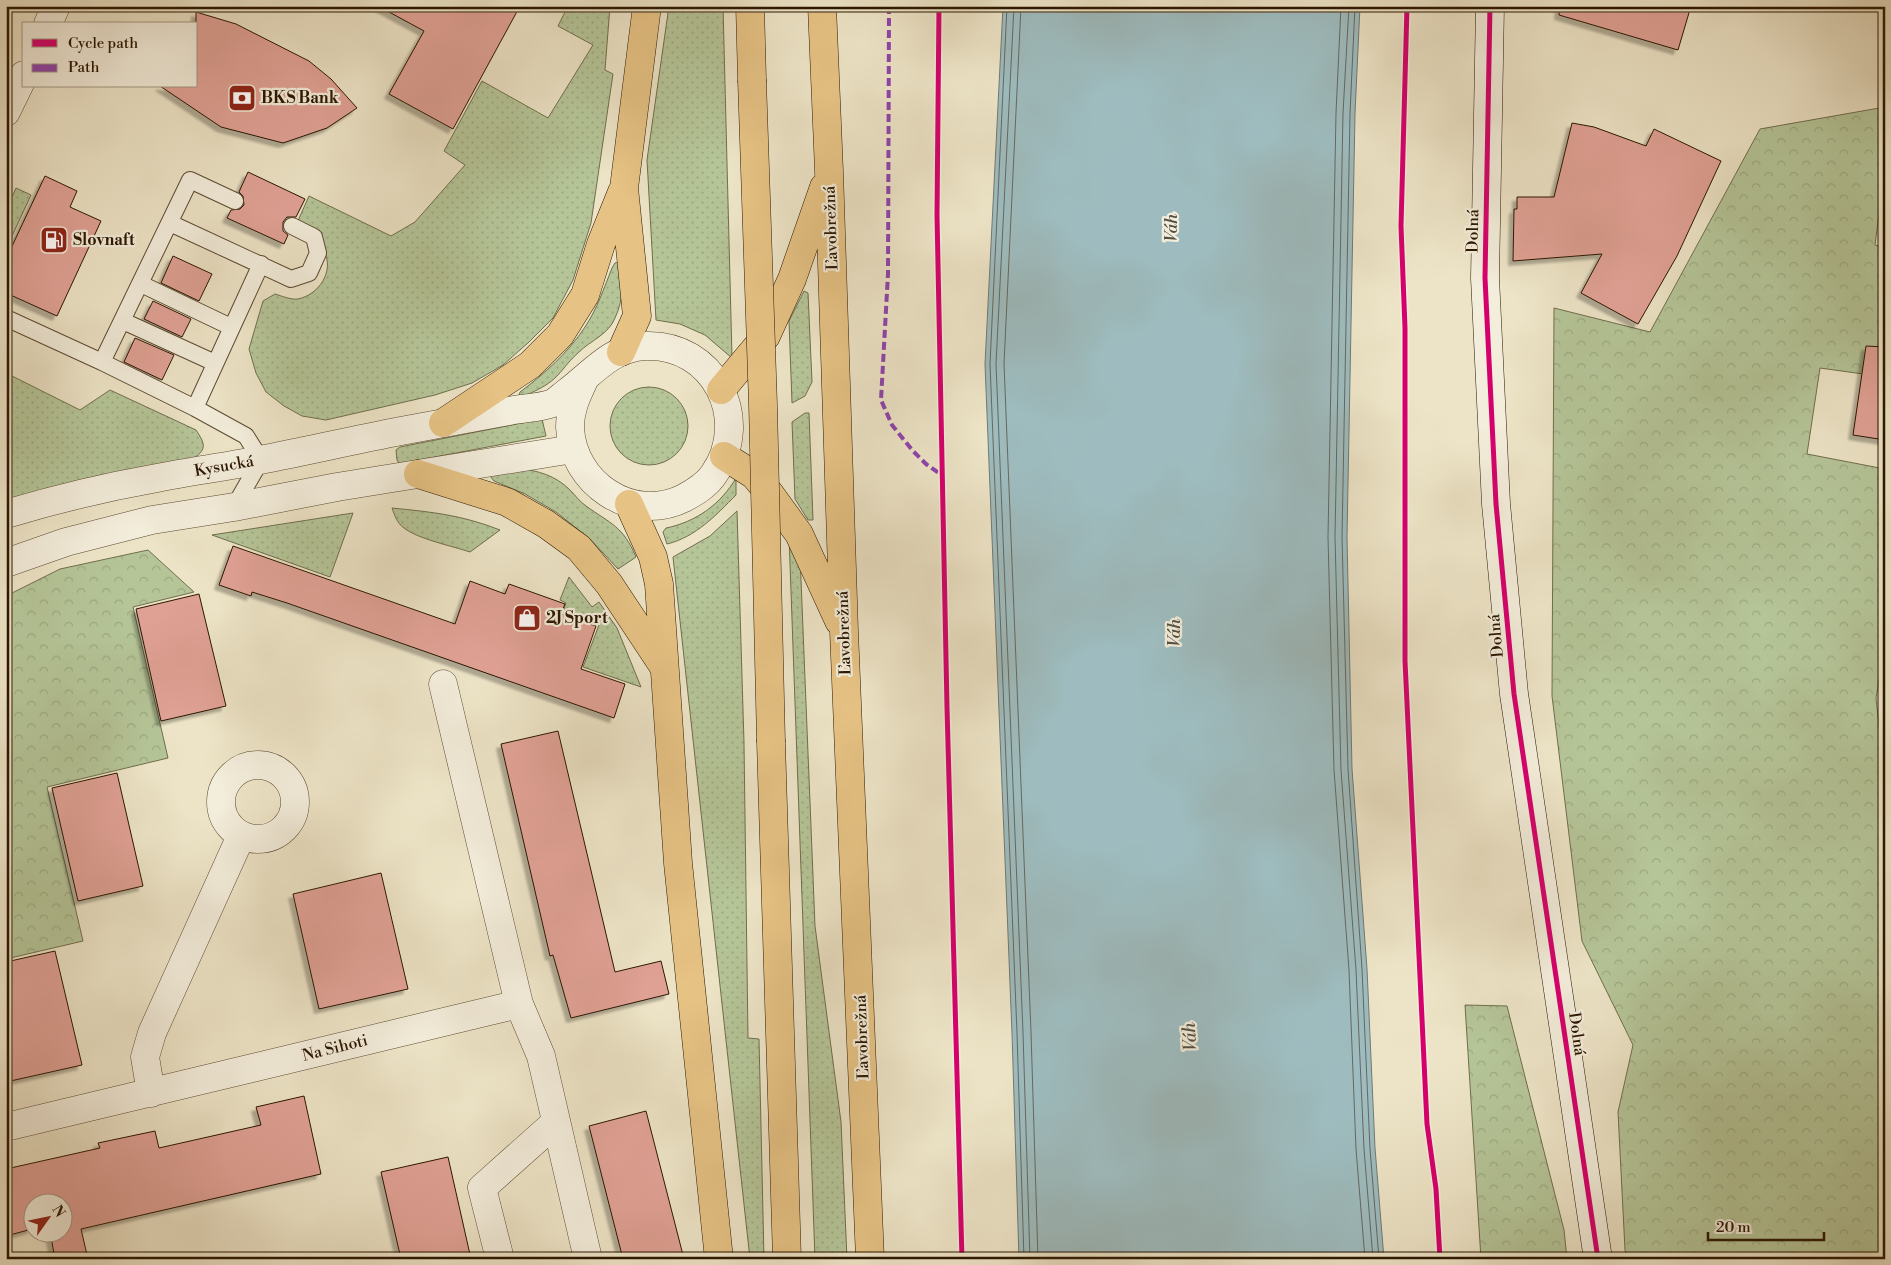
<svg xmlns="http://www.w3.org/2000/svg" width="1891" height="1265" viewBox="0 0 1891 1265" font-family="'Libre Bodoni',serif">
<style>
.grass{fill:url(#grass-dots);stroke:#706e4c}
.forest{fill:url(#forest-crowns);stroke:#706e4c}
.water{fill:#9ebcbf;stroke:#707a73}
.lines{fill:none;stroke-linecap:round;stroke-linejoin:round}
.shore{stroke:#646960;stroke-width:1}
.building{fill:#e0a195;stroke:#2b1600;filter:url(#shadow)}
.service-casing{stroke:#5c4a32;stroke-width:18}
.minor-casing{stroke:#5c4a32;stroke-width:29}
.secondary-casing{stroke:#2b1600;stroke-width:29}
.primary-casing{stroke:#2b1600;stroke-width:29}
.service{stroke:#f3eddb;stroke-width:16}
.minor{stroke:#f3eddb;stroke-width:28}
.secondary{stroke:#f3eddb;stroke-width:28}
.primary{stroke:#e6c284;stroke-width:28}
.primary-bridge-casing{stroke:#2b1600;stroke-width:29;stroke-linecap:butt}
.primary-bridge{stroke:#e6c284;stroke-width:28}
.quiet{stroke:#8e44ad;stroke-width:4;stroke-dasharray:8 4;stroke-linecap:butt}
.cycleway-casing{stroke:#f3eddb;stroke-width:8}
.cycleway{stroke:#d6006c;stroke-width:5}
.labels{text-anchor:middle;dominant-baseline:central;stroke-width:4.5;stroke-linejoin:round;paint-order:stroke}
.poi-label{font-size:16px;font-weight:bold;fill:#2b1600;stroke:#f3eddb;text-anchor:start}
.street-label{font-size:16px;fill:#2b1600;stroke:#f3eddb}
.water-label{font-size:18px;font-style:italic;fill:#535043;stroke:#f3eddb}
</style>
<defs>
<pattern id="grass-dots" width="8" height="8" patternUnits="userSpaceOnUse" patternTransform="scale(1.25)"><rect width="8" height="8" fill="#b5c598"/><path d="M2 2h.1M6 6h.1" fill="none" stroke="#9ca881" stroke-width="1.8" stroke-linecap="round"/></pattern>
<pattern id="forest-crowns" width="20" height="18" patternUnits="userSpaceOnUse" patternTransform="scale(1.25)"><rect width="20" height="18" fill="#b5c598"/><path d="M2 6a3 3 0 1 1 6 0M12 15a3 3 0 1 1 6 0" fill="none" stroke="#9ca881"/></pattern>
<filter id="shadow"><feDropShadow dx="-4.5" dy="4.5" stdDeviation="1" flood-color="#0004"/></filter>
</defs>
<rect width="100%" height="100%" fill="#ede4c7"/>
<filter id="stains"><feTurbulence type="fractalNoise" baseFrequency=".004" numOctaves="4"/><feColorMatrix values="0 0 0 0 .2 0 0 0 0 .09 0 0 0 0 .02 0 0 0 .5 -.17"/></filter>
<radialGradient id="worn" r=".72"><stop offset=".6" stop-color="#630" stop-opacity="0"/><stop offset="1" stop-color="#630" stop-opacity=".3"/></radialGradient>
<path class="grass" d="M 568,6 L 610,6 L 605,70 L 613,74 L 591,223 L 573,280 L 553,318 L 529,342 L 503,365 L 472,383 L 435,395 L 326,420 L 302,416 L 284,406 L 266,392 L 256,373 L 249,349 L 263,301 L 275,294 C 282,296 291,300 298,299 C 318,295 335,272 324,251 C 320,243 304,231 297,223 L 309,196 L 391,236 L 415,222 L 465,165 L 444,151 L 482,81 L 548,118 L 593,45 L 558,26 Z
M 669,6 L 723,6 L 732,358 L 705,335 L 680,324 L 656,320 L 647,160 Z
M 16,188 L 31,195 L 6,249 L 6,211 Z
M 619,262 C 623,282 624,299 615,318 C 609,334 590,341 579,352 C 561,368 561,378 537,390 C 531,393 526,396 519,396 L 520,392 C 544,374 568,353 585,327 C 597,309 604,288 612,268 L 615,263 Z
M 804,291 L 808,293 L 812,382 L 805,396 L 792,403 L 789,321 Z
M 6,373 L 80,410 L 110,390 L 196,430 C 204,442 208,449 194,458 L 96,476 L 6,500 Z
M610 426a39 39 0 1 1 78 0a39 39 0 1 1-78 0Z
M 805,413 L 809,413 L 813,520 L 808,520 L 795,499 L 792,422 Z
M 542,419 L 546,436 L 403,463 L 399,463 L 397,460 L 396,450 L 400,447 Z
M 518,468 C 538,471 555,475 570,490 C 575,495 580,502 586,506 C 611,524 623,526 636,557 L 618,569 L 590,539 L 556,512 L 525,494 L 494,481 L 490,476 Z
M 736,478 L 736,495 C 716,515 696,537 667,544 L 663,532 L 666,528 C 696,522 721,504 736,478 Z
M 392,508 C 432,512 462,515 500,530 L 470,552 C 452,546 418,539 404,528 C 397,523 395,516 392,508 Z
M 788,508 L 800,555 L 815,926 L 841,1122 L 847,1259 L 815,1259 Z
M 737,511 L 744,743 L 748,1038 L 759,1039 L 764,1259 L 750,1259 L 673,557 L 710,536 Z
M 353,513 L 330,577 L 212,535 Z
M 569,577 L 592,607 L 599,602 L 617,628 L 641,687 L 583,667 L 599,625 L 563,612 L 566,603 L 560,600 Z"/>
<path class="forest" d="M 1885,107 L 1885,168 L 1875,245 L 1885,248 L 1885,377 L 1820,368 L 1807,454 L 1885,469 L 1885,644 L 1876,698 L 1885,781 L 1885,1259 L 1627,1259 L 1625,1250 L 1618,1112 L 1633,1045 L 1582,941 L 1552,696 L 1554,308 L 1650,332 L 1760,129 Z
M 148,550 L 194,592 L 133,607 L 168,758 L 47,787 L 83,941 L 6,959 L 6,596 L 60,569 Z
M 1465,1005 L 1507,1006 L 1564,1230 L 1567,1259 L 1481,1259 Z"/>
<path class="water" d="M 1003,6 L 1360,6 L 1355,113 L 1347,537 L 1352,769 L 1367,969 L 1375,1148 L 1384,1259 L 1019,1259 L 1012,1033 L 985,364 Z"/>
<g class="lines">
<path class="shore" d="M 1007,6 L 990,364 L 1017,1033 L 1024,1259
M 1014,6 L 996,364 L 1023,1033 L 1030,1259
M 1021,6 L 1004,364 L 1031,1032 L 1038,1259
M 1341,6 L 1336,113 L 1328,537 L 1334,770 L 1349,970 L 1356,1149 L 1365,1259
M 1349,6 L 1343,113 L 1335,537 L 1341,770 L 1356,970 L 1364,1149 L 1373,1259
M 1355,6 L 1350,113 L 1342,537 L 1348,769 L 1362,969 L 1370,1149 L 1379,1259"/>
</g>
<path class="building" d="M 378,6 L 520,6 L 453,129 L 389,94 L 424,31 Z
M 1560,6 L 1691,6 L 1678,50 L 1559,15 Z
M 196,12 L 236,24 L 309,61 L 331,79 L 357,108 L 327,128 L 283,143 L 221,127 L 160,86 L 196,86 Z
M 1572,123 L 1594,127 L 1646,146 L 1654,129 L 1721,161 L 1677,256 L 1638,324 L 1581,293 L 1602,254 L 1513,261 L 1514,209 L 1517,209 L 1517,197 L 1554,197 Z
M 248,172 L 305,199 L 296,217 L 287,217 L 283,222 L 283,231 L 288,235 L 284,244 L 227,218 L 231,210 L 240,209 L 244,205 L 243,196 L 239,192 Z
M 45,176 L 77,191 L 70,207 L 101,221 L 57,316 L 6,293 L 6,259 Z
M 173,256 L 212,274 L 199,301 L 161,283 Z
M 153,301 L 191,319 L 182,337 L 144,319 Z
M 135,338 L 174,355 L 162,380 L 124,362 Z
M 1866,346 L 1885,347 L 1885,440 L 1853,435 Z
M 233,546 L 455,624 L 470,581 L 505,594 L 509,584 L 565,604 L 561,614 L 596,626 L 581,669 L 625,684 L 614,718 L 287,603 L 252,592 L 251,596 L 219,585 Z
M 199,594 L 226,706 L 161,721 L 136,609 Z
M 558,731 L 615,972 L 661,961 L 669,994 L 571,1018 L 553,955 L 550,956 L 501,744 Z
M 117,773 L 143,886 L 78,901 L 52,788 Z
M 381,873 L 408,989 L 319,1009 L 293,894 Z
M 55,951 L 82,1065 L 6,1082 L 6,962 Z
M 304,1096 L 321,1174 L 81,1229 L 88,1259 L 55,1259 L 50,1232 L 62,1232 L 62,1202 L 32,1202 L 32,1229 L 6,1236 L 6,1169 L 100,1148 L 98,1143 L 155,1131 L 159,1148 L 261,1125 L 256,1107 Z
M 646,1111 L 674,1220 L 684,1259 L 623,1259 L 589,1126 Z
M 448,1157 L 471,1259 L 401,1259 L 381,1172 Z"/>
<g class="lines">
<defs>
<path id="service" d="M 170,223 L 291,279 L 309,273 L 318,253 L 314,237 L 292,226
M 141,284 L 231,327
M 6,318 L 102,362 L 195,408 L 246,436 L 261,460 L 234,507
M 123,321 L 215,363
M 102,362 L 190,180 L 235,201
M 195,408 L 261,264"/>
<path id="minor" d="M 48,24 L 56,6
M 6,112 L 24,75
M 6,514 C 56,499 106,487 157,478 C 191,471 226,467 260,460 C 307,451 354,440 401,431 C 437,424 473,418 509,411 C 523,408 540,408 553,403 C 557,401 562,396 566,393 C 592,374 610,348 645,346 C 714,343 752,419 714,474 C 707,485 695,492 684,498 C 632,524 572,483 570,427 C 570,409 577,395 584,380
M 6,563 L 66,542 L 152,520 L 234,507 L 337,487 L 573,449
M 443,684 L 519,1004 L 541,1056 L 588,1259
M221 802a37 37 0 1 1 74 0a37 37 0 1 1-74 0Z
M 151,1093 L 145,1057 L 152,1033 L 241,836
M 6,1127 L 519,1004
M 500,1259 L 482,1188 L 556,1122"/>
<path id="secondary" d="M 1490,6 L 1485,278 L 1496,504 L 1514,694 L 1598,1259"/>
<path id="primary" d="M 750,6 L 752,80
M 822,6 L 829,171 L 844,631 L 870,1259
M 621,352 L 637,316 L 624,188 L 647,6
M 721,390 L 766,336 L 792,279 L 824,187
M 443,423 L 530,365 L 560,335 L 585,295 L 601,244 L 622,192
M 724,456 L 754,475 L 770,494 L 799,534 L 839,621
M 418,474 L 507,502 L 546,524 L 579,548 L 609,584 L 664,667
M 629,504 L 653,557 L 659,584 L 678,863 L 719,1259
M 771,742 L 787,1259"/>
</defs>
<use href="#service" class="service-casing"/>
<use href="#minor" class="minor-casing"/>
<use href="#secondary" class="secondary-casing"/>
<use href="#primary" class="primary-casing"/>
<use href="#service" class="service"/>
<use href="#minor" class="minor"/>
<use href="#secondary" class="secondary"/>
<use href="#primary" class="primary"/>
<defs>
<path id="primary-bridge" d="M 752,80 L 763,405 L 771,742"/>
</defs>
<use href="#primary-bridge" class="primary-bridge-casing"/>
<use href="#primary-bridge" class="primary-bridge"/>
<path class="quiet" d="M 889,6 L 888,274 L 881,400 L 892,425 L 913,451 L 926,464 L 943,476"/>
<defs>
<path id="cycleway" d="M 939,6 L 937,215 L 947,707 L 962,1259
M 1407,6 L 1401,226 L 1405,328 L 1405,661 L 1427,1124 L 1436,1189 L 1440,1259
M 1490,6 L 1485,278 L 1496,504 L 1514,694 L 1598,1259"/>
</defs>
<use href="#cycleway" class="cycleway-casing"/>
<use href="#cycleway" class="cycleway"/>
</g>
<defs>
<symbol id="bank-square" viewBox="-11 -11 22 22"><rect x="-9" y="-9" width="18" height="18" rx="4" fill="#8f2418" stroke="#f3eddb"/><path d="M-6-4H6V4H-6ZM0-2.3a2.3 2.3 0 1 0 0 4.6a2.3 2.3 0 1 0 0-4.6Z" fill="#fff"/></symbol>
<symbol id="fuel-square" viewBox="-11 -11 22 22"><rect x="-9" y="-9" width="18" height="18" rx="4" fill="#8f2418" stroke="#f3eddb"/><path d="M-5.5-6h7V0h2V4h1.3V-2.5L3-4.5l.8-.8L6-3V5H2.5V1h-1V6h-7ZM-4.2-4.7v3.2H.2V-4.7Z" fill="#fff"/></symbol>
<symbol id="shop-square" viewBox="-11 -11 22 22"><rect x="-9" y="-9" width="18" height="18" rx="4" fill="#8f2418" stroke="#f3eddb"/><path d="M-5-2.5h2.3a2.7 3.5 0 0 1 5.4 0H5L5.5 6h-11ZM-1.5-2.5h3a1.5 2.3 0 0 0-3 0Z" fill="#fff"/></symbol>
</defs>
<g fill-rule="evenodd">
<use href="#bank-square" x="226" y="82" width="32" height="32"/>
<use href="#fuel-square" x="38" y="224" width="32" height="32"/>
<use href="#shop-square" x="511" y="602" width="32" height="32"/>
</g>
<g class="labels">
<g class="poi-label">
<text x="261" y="98">BKS Bank</text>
<text x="73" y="240">Slovnaft</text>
<text x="546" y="618">2J Sport</text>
</g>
<g class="street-label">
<text transform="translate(831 228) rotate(-92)">Ľavobrežná</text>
<text transform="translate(1473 231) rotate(-89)">Dolná</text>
<text transform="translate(224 466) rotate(-10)">Kysucká</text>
<text transform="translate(844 633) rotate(-92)">Ľavobrežná</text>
<text transform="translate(1496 636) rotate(-95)">Dolná</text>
<text transform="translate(1577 1034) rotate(82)">Dolná</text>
<text transform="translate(862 1037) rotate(-92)">Ľavobrežná</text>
<text transform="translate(335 1048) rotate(-14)">Na Sihoti</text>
</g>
<g class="water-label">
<text transform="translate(1171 228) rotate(-90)">Váh</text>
<text transform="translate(1174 633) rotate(-90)">Váh</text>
<text transform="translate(1190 1037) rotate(-94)">Váh</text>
</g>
</g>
<rect width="1891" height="1265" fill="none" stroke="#ede4c7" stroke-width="25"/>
<rect x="8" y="8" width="1876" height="1250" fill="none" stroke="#2b1600" stroke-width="2.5"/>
<rect x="12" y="12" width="1866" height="1240" fill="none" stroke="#2b1600"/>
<rect x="22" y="22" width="175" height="65" fill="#f3eddb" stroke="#a39783"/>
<rect x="32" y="39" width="25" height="8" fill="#d6006c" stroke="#a39783"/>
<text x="68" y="48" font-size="15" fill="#2b1600">Cycle path</text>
<rect x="32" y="64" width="25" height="8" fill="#8e44ad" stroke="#a39783"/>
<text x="68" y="72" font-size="15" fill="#2b1600">Path</text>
<g transform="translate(48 1218) rotate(57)"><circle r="24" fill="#f3eddb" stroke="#a39783"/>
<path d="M0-4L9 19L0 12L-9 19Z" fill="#8f2418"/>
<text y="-8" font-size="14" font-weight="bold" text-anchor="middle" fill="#2b1600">N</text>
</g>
<path d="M1708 1232v8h116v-8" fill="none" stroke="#2b1600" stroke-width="2.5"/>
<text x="1716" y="1232" font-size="15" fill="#2b1600" stroke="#f3eddb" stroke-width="4" paint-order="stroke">20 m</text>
<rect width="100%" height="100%" filter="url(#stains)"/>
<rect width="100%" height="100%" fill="url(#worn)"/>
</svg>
